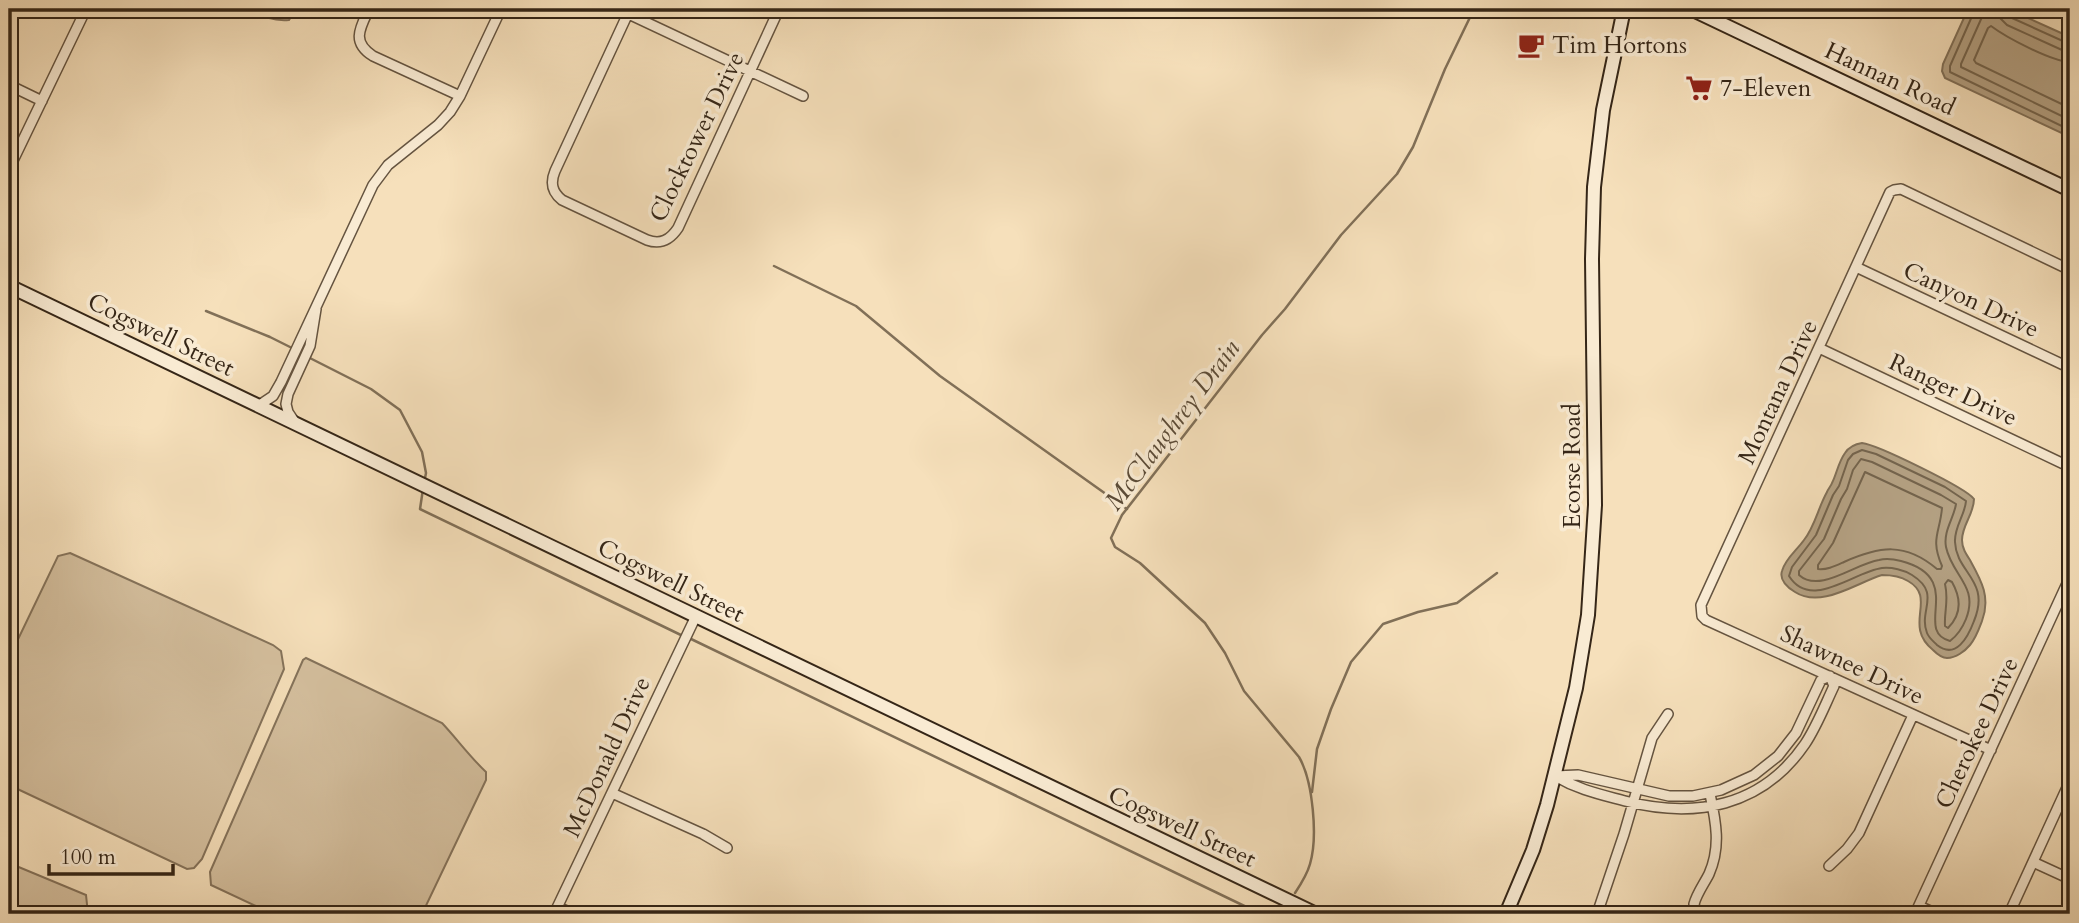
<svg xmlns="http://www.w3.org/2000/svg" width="2079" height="923" viewBox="0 0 2079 923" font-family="Cardo,serif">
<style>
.green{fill:#d5c09f;stroke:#85735b;stroke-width:2}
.water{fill:#b4a183;stroke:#817058;stroke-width:2}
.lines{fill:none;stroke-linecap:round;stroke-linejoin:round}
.shore{stroke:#74644d;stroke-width:2}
.stream{stroke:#817058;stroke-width:2.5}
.street-casing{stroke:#655440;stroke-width:12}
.secondary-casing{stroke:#352617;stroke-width:16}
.street{stroke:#f9ebd3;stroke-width:9}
.secondary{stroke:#f9ebd3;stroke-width:12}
.labels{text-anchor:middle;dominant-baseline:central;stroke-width:7;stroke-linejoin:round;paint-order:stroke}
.poi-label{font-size:24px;fill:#352617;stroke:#f9ebd3;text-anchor:start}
.street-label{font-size:24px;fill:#352617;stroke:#f9ebd3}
.water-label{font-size:26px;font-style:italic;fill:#5b4b37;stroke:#f9ebd3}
</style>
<rect width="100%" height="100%" fill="#f6e0bb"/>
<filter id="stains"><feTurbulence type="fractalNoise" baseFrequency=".00286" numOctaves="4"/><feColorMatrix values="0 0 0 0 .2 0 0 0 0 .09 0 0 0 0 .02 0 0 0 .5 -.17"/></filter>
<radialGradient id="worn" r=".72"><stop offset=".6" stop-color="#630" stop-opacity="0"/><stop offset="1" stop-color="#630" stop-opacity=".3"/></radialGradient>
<path class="green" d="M 256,9 L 296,9 L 289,20 C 276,21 266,19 256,11 Z
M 70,553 L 273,645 L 281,651 L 284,669 L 202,859 L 194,868 L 187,869 L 9,785 L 9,658 L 58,556 Z
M 306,658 L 442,723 C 457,739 470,757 486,772 L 486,780 L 422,914 L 273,914 L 211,885 L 210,872 L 303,660 Z
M 9,863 L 86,895 L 88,914 L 9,914 Z"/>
<path class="water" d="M 1968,9 L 2008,9 L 2070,37 L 2070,137 L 1945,78 L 1942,71 L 1943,64 Z
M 1862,443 C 1878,445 1966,488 1974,499 C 1974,514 1962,525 1962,540 C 1962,548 1966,554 1970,560 C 1981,580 1991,597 1982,621 C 1979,629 1976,638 1970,645 C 1965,651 1956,658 1947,658 C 1942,658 1937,654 1933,650 C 1902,625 1938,598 1908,581 C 1900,576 1891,575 1882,575 C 1856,583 1821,609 1795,592 C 1788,588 1779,580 1782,571 C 1785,559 1797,550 1804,540 C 1815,526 1818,508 1827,492 C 1828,489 1831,486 1832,483 C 1837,473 1838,463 1845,453 C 1849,447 1855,444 1862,443 Z"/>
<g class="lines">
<path class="shore" d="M 1974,9 L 1973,14 L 1950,66 L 1950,72 L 2070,130
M 1983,9 L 1982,17 L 1961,64 L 1961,67 L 2070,120
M 1999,9 L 2000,18 L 2007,25 L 2062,50 L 2070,51
M 2008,9 L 2008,14 L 2012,18 L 2065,42 L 2070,43
M 2070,62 C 2051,61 2007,38 1991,26 L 1988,28 L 1974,60 L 1976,63 L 2070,108
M 1862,450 L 1876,454 L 1945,487 L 1966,501 C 1965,515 1954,527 1955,542 C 1956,573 1991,580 1974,621 C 1968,637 1956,660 1937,645 C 1933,641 1929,638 1927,633 C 1918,610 1942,594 1912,575 C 1904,570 1892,567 1882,568 C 1853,572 1811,611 1789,576 L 1792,567 L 1816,535 L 1833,495 L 1839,486 L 1848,460 L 1853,454 Z
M 1861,459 L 1872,462 L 1941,495 L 1956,504 C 1954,518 1943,531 1946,547 C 1952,576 1979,586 1966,619 C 1962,629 1958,635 1950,641 C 1912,631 1967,578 1901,561 C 1893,559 1887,558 1879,560 C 1856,563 1820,594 1799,575 L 1799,571 L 1824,539 L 1841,499 L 1847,489 L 1853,470 Z
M 1865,472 L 1942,508 C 1940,533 1930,538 1942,566 L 1941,569 L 1937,569 C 1905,542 1880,546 1844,562 C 1835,566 1827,570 1818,569 L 1818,565 L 1833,543 Z
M 1948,580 L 1952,582 C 1961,598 1962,614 1948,628 L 1945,626 C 1944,611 1949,601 1945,584 Z"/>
<path class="stream" d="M 774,266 L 856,306 L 940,376 L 1127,509
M 206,311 L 270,337 L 292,348
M 298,352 L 371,389 L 400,410 L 422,452 L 426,473 L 424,483
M 423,489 L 420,509 L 683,636
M 689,638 L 1261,914
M 1312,792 L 1317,749 L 1331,709 L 1351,662 L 1383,624 L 1418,612 L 1457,603 L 1497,573
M 1295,893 C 1301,884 1307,875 1310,864 C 1318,837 1313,781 1299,757 L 1244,691 L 1225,653 L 1205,623 L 1140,563 L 1115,547 L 1111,538 L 1122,515 L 1262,335 L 1285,309 L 1341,235 L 1397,174 L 1413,147 L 1445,69 L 1474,9
M 1286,914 L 1286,912"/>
<defs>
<path id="street" d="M 369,9 C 360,28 351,42 373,56 L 460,96
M 618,9 L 803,96
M 630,9 L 555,171 C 550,183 552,192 562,200 L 647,240 C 661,245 670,240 678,228 L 779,9
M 9,85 L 42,101
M 9,169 L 86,9
M 1856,267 L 2070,368
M 2064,267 L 2070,254
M 1819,348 L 2070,467
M 258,406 L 273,396 L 281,382 L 373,185 L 388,165 L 438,125 L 450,112 L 460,96 L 501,9
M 296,424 L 288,412 L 286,404 L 288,394 L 310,346 L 316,309
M 1830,676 L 1834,686 C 1825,705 1817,726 1805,744 C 1762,807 1695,819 1625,801 C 1599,794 1579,790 1555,776 L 1578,775 L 1669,796 L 1693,796 L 1721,790 L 1754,775 L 1778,756 L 1796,733 L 1821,680 Z
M 1991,750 L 1706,620 L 1702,616 L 1701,605 L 1890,192 L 1894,190 L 1901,189 L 2070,270
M 612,793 L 703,834 L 727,848
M 2033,862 L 2070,879
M 1829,866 L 1847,849 L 1859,833 L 1913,715
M 1919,906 L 1937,914
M 558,907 L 573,914
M 554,914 L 696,616
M 1597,914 L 1624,834 L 1652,738 L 1668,714
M 1701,914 L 1695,908 L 1694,904 C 1697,893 1704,884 1709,874 C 1721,847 1716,822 1710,794
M 1915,914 L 2070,577
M 2009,914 L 2070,781"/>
<path id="secondary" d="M 1691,9 L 2070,190
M 9,286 L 1316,914
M 1506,914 L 1533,850 L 1547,805 L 1576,688 L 1588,615 L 1595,505 L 1592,259 L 1594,187 L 1603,110 L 1624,9"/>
</defs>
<use href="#street" class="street-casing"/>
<use href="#secondary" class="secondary-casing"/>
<use href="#street" class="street"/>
<use href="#secondary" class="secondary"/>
</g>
<defs>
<symbol id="cafe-bare" viewBox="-9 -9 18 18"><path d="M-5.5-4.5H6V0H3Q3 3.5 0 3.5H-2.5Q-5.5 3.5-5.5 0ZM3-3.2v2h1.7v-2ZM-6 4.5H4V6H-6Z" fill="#8f2418" stroke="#f9ebd3" stroke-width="2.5" paint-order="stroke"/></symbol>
<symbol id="supermarket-bare" viewBox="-9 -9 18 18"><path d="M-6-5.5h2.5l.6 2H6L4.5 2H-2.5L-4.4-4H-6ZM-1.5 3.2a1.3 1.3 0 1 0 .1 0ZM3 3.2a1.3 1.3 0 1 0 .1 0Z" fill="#8f2418" stroke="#f9ebd3" stroke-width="2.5" paint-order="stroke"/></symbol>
</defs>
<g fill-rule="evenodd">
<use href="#cafe-bare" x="1512" y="26" width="38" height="38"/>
<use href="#supermarket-bare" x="1680" y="69" width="38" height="38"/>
</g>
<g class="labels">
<g class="poi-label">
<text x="1552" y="45">Tim Hortons</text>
<text x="1720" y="88">7-Eleven</text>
</g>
<g class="street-label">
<text transform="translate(1890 79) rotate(25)">Hannan Road</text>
<text transform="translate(697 137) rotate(-64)">Clocktower Drive</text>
<text transform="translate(1971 300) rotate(25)">Canyon Drive</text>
<text transform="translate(161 335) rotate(26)">Cogswell Street</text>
<text transform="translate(1953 390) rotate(25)">Ranger Drive</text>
<text transform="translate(1778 392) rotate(-65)">Montana Drive</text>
<text transform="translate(1572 466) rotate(-90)">Ecorse Road</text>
<text transform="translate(671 581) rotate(26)">Cogswell Street</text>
<text transform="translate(1852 665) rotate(25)">Shawnee Drive</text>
<text transform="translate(1977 733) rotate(-65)">Cherokee Drive</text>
<text transform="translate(607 757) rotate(-65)">McDonald Drive</text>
<text transform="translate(1182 827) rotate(25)">Cogswell Street</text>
</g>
<g class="water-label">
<text transform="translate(1172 425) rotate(-53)">McClaughrey Drain</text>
</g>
</g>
<rect width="2079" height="923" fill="none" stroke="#f6e0bb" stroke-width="35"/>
<rect x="10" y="10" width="2058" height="902" fill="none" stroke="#352617" stroke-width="3.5"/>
<rect x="18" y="18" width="2044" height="888" fill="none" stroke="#352617" stroke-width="2"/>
<path d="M49 864v10h124v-10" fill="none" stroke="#352617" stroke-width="3.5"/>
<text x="60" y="864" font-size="21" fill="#352617" stroke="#f9ebd3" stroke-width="5" paint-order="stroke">100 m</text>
<rect width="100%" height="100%" filter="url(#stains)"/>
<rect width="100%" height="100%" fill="url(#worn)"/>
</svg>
